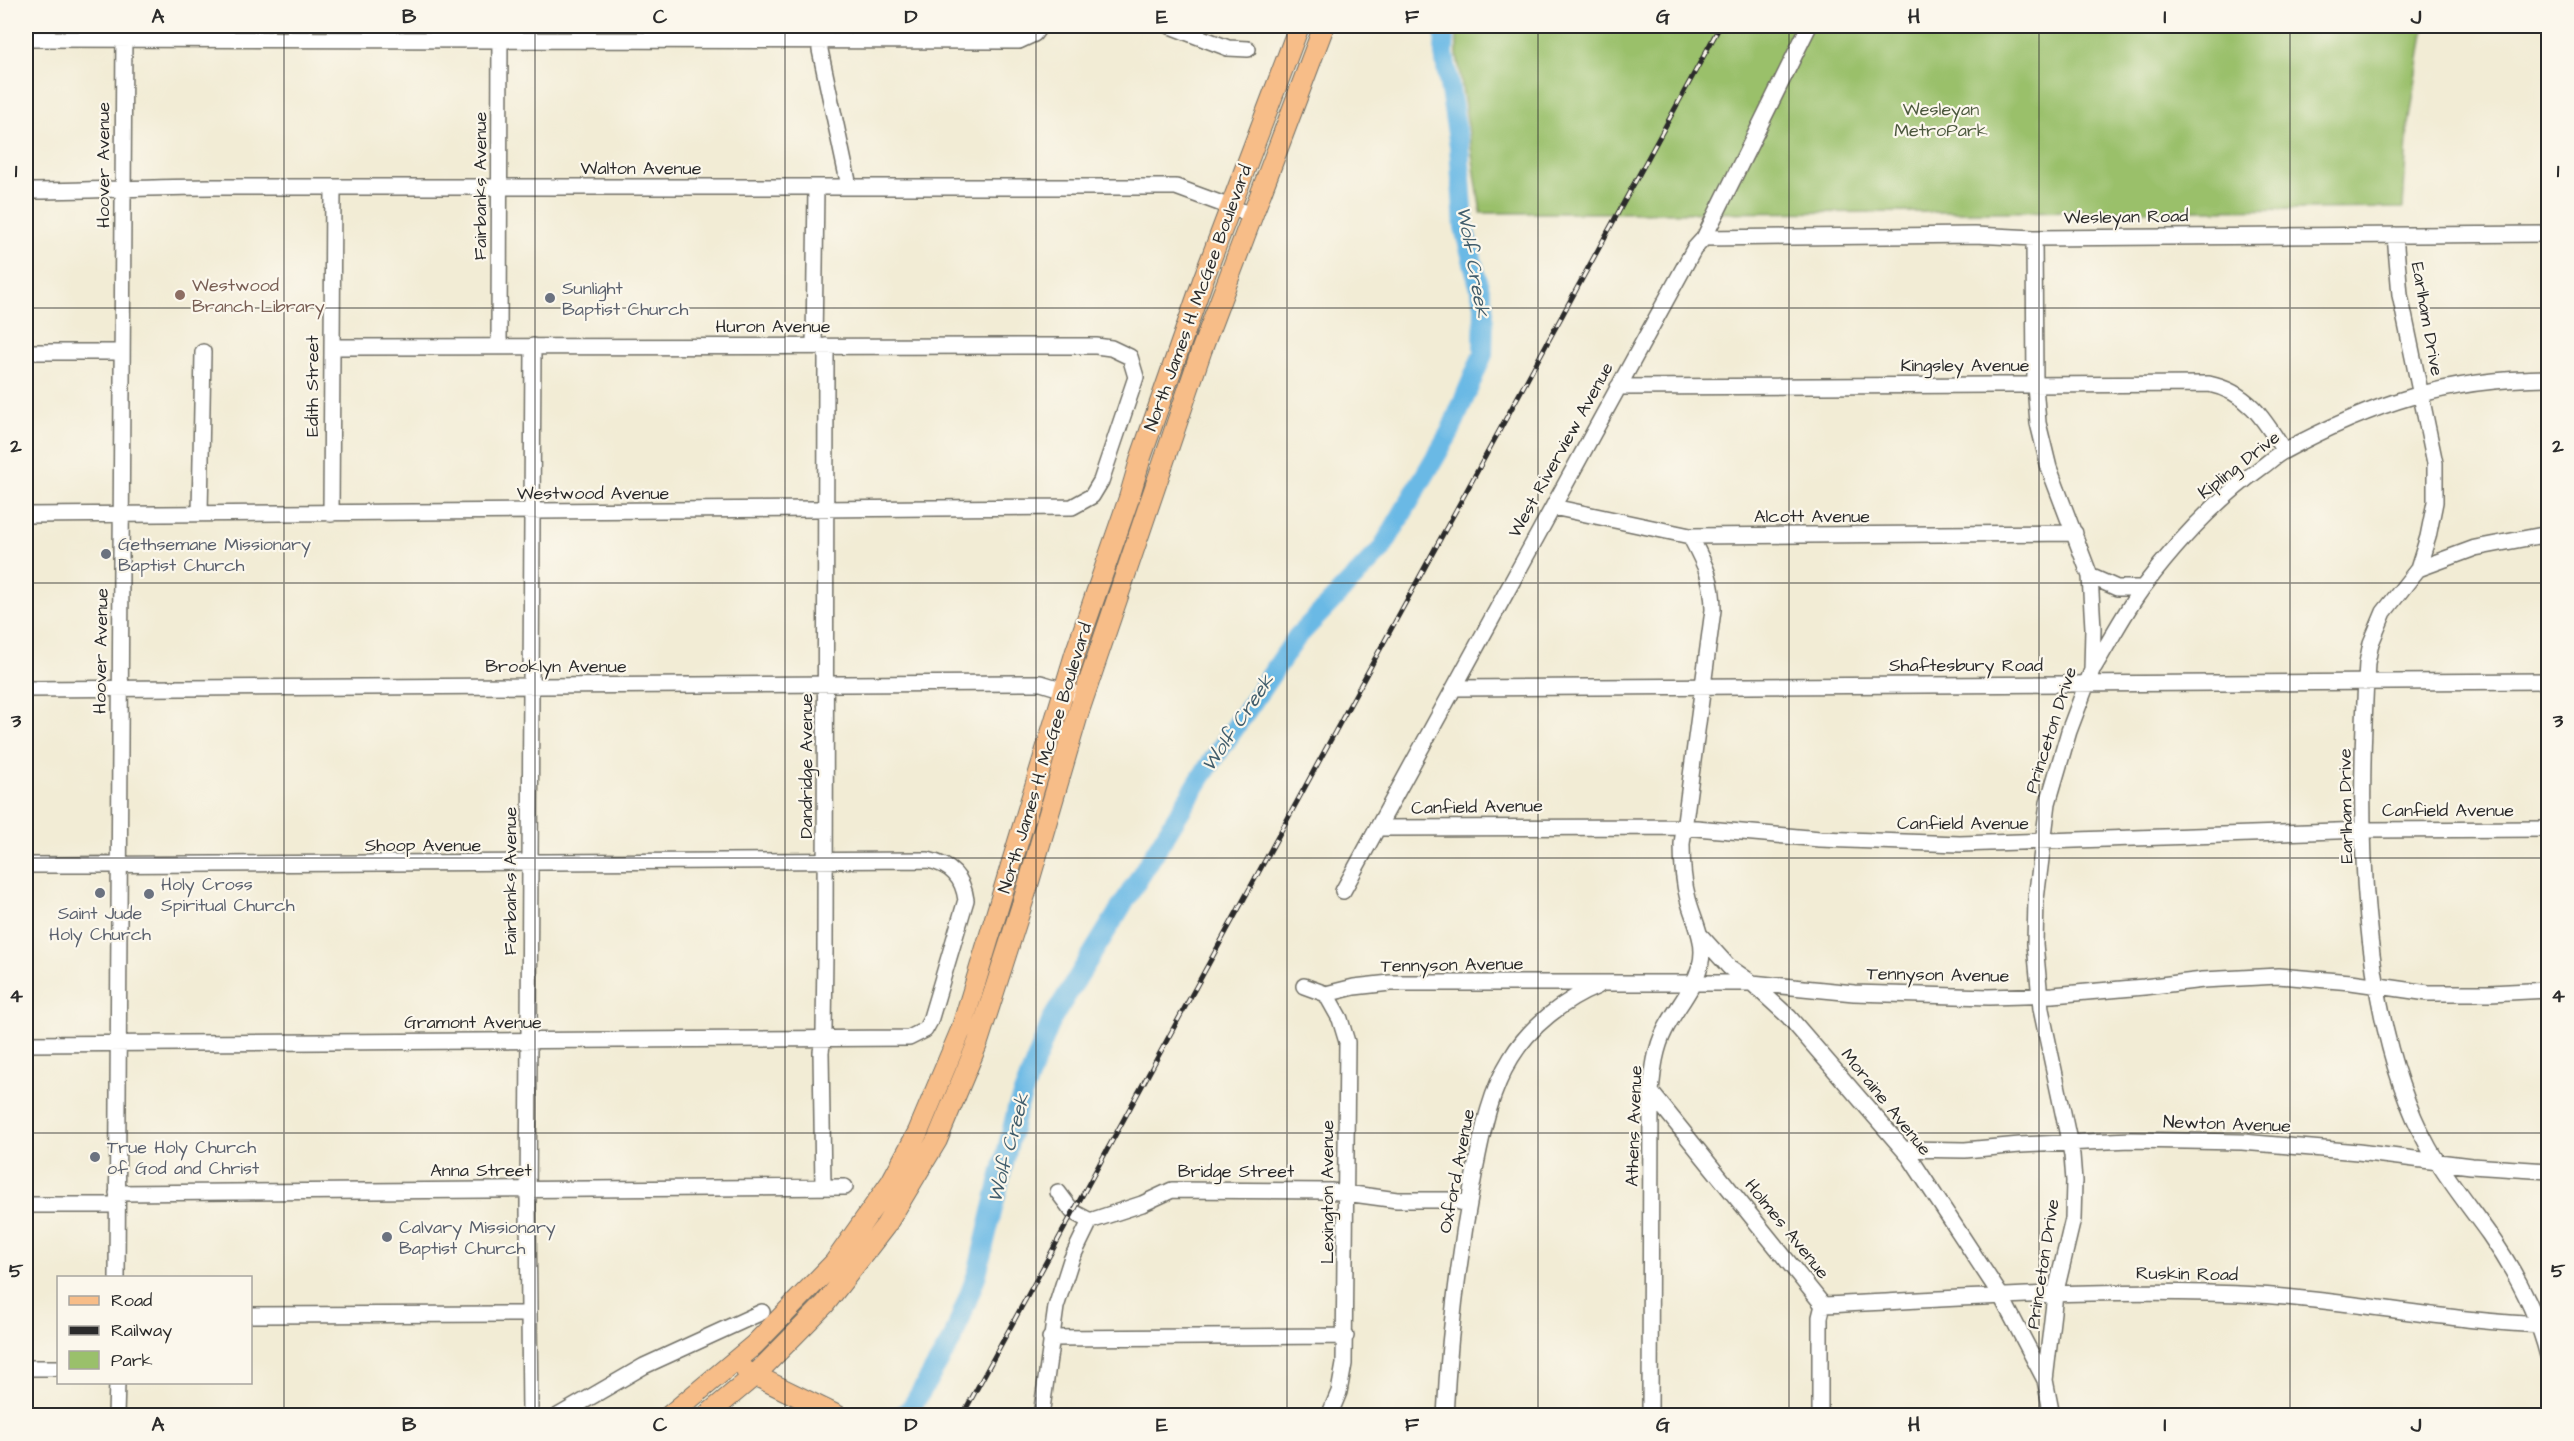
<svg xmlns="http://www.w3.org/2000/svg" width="2574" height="1441" viewBox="0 0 2574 1441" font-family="'Architects Daughter',sans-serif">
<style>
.green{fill:#9ac06b;stroke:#62764b;stroke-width:1.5}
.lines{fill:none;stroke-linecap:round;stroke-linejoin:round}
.river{stroke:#6bb9e5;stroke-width:20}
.minor-casing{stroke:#716f66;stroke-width:18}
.major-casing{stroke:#716f66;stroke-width:22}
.minor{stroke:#fff;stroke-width:15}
.major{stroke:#f7bd88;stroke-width:20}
.rail-casing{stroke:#2b2b2b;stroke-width:5}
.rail{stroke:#fbf7ec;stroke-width:3;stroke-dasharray:9;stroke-linecap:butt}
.grid{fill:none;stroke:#2b2b2b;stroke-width:1.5;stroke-opacity:0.55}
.education-dot{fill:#8d6e63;stroke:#fbf7ec;stroke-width:2}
.worship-dot{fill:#6b7280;stroke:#fbf7ec;stroke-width:2}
.labels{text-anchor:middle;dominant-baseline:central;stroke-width:4.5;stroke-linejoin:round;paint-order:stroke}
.park-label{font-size:18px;fill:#4c583e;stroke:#fbf7ec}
.street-label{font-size:18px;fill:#2b2b2b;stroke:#fbf7ec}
.education-label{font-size:18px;fill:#785e54;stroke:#fbf7ec;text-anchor:start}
.worship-label{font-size:18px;fill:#5b616d;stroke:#fbf7ec;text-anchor:start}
.water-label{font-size:20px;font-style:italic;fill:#415d6c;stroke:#fbf7ec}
.neatline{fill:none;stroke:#2b2b2b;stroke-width:2}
.grid-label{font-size:20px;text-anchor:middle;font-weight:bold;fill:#2b2b2b}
</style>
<rect width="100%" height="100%" fill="#fbf7ec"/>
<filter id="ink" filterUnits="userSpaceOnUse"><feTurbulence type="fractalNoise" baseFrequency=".0167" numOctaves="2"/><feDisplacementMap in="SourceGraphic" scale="12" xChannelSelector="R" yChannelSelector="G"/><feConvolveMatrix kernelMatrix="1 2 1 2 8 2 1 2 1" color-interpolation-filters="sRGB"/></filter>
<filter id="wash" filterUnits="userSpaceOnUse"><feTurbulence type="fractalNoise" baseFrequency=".008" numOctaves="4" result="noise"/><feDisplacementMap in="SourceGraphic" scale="24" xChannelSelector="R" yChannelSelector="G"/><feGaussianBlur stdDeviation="1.35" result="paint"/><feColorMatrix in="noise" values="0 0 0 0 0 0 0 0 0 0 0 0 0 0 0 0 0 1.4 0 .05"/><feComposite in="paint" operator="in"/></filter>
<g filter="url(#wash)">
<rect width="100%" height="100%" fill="#f2ecd5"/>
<path class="green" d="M 1457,26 L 2424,26 L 2407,138 L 2403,208 L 1988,212 L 1481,213 L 1457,54 Z"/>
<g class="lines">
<path class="river" d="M 900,1416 L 910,1410 L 953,1338 L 977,1274 L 1017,1109 L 1052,1019 L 1202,776 L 1297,637 L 1381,550 L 1450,432 L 1483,354 L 1484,305 L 1464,228 L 1459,145 L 1444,54 L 1445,26"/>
</g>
</g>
<g filter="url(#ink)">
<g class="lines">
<defs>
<path id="minor" d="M 821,26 L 820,50 L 849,186
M 1170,26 L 1228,48 L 1248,49
M 26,39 L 1019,41 L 1034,34 L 1040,26
M 26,191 C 88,191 150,187 212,187 L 1176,187 L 1252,215
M 2395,235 L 2400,295 L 2435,463 L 2435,502 L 2428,537 L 2418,569 L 2384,612 L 2371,643 L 2367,663 C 2358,810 2356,1016 2429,1148 C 2446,1178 2469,1206 2489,1234 C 2515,1271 2537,1312 2548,1356
M 1704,238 L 1975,235 L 2034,238 L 2548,234
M 2034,238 L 2035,385 L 2038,423 L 2049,468 L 2090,576 L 2093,628 L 2092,670 L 2069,731 L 2048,803 L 2036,899 L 2035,944 L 2041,1009 L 2072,1155 L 2074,1181 L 2073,1219 L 2055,1295 L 2045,1380 L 2052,1416
M 499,346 L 500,26
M 814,346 L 816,187
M 26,352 L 122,352
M 1618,387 L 2209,384 C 2248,392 2264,419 2284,451
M 1553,507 L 1690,536 L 2075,533
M 200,513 L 203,352
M 331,514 L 333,187
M 26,515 L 1072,507 L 1092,496 L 1101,481 L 1134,383 L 1136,377 L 1130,357 L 1111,348 L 1096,346 L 332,347
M 2418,569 L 2475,548 L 2548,534
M 2090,576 L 2117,588 L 2142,588
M 2094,667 C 2110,641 2125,611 2144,586 C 2178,541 2216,500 2262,467 C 2269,462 2276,455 2284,451 C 2373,403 2446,379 2548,378
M 1455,688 L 2548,681
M 26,689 L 1023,683 L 1041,683 L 1084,696
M 1378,828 L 1685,827 L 1820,839 L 1960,844 L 2364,830 L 2548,829
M 26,865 L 928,860 C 951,865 963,877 966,900 L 930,1021 L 925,1030 L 909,1038 L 26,1044
M 1343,891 L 1694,249 L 1704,238 L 1809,26
M 1701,936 L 1729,967 L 1752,983 L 1789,1017 L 1909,1156 L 2001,1296 L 2045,1380
M 1304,986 L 1326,994 L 1340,1019 L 1347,1042 L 1344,1364 L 1339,1392 L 1329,1416
M 1326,994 L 1354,987 L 1390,983 L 1752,983 L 1854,993 L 1989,997 L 2053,995 L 2144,987 L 2203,980 L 2278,976 L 2351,982 L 2428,993 L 2490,993 L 2548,990
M 1651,1092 L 1823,1305
M 1903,1149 L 1965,1150 L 2020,1145 L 2131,1140 L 2242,1142 L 2358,1152 L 2471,1166 L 2548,1171
M 823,1187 L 821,1052 L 824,1031 L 825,953 L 826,346
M 1058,1192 L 1073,1212 L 1090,1221 L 1142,1204 L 1172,1190 L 1331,1191 L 1397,1200 L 1452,1200 L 1468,1204
M 117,1193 L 845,1187
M 26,1205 L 117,1205
M 117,1278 L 124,26
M 1823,1305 C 1968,1298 2114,1287 2259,1295 C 2356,1301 2450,1322 2547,1325
M 250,1315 L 528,1314
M 1050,1338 L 1346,1336
M 26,1368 L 58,1368
M 116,1416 L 117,1382
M 530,1416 L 528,1208 L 533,346
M 558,1416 L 644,1366 L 762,1312
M 1041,1416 L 1056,1307 L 1071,1260 L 1090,1221
M 1445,1416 C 1449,1335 1459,1254 1474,1175 C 1482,1135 1489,1093 1511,1058 C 1530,1026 1564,1000 1598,986
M 1650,1416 L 1651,1092 C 1653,1071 1655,1049 1665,1030 C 1676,1008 1693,990 1700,966 C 1707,942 1694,922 1688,899 C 1683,881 1682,863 1682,844 L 1713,610 C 1713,578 1704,563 1690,536
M 1820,1416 L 1820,1317 L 1823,1305"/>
<path id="major" d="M 746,1371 L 838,1416
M 669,1416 L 754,1345 L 834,1263 L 891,1182 L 918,1132 L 961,1030 L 1076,651 L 1129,498 L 1141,457 L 1203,280 L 1299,26
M 706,1416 L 754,1376 L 825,1304 L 886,1225 L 937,1140 L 978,1042 L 1026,892 L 1079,711 L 1202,349 L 1324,26"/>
</defs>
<use href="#minor" class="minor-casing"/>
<use href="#major" class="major-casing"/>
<use href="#minor" class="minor"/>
<use href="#major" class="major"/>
<defs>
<path id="rail" d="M 962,1416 L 1720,26"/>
</defs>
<use href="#rail" class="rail-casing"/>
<use href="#rail" class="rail"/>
</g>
</g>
<path class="grid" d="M 284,26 L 284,1416M 535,26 L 535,1416M 785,26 L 785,1416M 1036,26 L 1036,1416M 1287,26 L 1287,1416M 1538,26 L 1538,1416M 1789,26 L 1789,1416M 2039,26 L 2039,1416M 2290,26 L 2290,1416M 26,308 L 2548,308M 26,583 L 2548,583M 26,858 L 2548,858M 26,1133 L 2548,1133"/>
<circle class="education-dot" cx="180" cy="295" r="6"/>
<g class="worship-dot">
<circle cx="550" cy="298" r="6"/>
<circle cx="106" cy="554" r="6"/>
<circle cx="100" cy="893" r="6"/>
<circle cx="149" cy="894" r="6"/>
<circle cx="95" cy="1157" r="6"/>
<circle cx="387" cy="1237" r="6"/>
</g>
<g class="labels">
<g class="park-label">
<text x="1941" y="109">Wesleyan<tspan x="1941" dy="21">MetroPark</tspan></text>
</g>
<g class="street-label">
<text transform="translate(103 165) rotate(-90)">Hoover Avenue</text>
<text x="641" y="168">Walton Avenue</text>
<text transform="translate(480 186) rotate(-90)">Fairbanks Avenue</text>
<text transform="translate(2126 217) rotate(-1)">Wesleyan Road</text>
<text transform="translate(1198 298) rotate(-70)">North James H. McGee Boulevard</text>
<text transform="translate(2427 319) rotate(80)">Earlham Drive</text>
<text x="773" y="326">Huron Avenue</text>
<text x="1965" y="365">Kingsley Avenue</text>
<text transform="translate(312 386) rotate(-90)">Edith Street</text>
<text transform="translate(1561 450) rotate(-61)">West Riverview Avenue</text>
<text transform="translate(2239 465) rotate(-38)">Kipling Drive</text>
<text x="593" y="493">Westwood Avenue</text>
<text x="1812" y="516">Alcott Avenue</text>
<text transform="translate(101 651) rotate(-89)">Hoover Avenue</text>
<text x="1966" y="665">Shaftesbury Road</text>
<text x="556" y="666">Brooklyn Avenue</text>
<text transform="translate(2051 730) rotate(-72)">Princeton Drive</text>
<text transform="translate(1045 758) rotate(-73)">North James H. McGee Boulevard</text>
<text transform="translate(806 766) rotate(-90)">Dandridge Avenue</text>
<text transform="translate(2346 806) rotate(-91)">Earlham Drive</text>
<text transform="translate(1477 807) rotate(-1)">Canfield Avenue</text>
<text x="2448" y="810">Canfield Avenue</text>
<text x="1963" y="823">Canfield Avenue</text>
<text x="423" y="845">Shoop Avenue</text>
<text transform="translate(510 881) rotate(-90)">Fairbanks Avenue</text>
<text transform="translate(1452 965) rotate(-1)">Tennyson Avenue</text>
<text transform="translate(1938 975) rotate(1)">Tennyson Avenue</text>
<text x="473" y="1022">Gramont Avenue</text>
<text transform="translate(1886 1102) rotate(51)">Moraine Avenue</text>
<text transform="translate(2227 1124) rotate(2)">Newton Avenue</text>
<text transform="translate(1634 1126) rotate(-88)">Athens Avenue</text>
<text x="481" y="1170">Anna Street</text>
<text x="1236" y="1171">Bridge Street</text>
<text transform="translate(1457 1171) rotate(-79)">Oxford Avenue</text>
<text transform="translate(1327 1192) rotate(-90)">Lexington Avenue</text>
<text transform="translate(1787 1229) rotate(51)">Holmes Avenue</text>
<text transform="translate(2043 1264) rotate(-81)">Princeton Drive</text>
<text transform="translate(2187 1274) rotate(1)">Ruskin Road</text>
</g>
<g class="education-label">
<text x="192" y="285">Westwood<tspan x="192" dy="21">Branch Library</tspan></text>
</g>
<g class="worship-label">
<text x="562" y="288">Sunlight<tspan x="562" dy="21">Baptist Church</tspan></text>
<text x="118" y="544">Gethsemane Missionary<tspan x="118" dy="21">Baptist Church</tspan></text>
<text x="161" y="884">Holy Cross<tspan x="161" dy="21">Spiritual Church</tspan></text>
<text x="100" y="913" text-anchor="middle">Saint Jude<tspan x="100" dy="21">Holy Church</tspan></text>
<text x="107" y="1147">True Holy Church<tspan x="107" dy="21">of God and Christ</tspan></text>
<text x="399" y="1227">Calvary Missionary<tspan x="399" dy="21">Baptist Church</tspan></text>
</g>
<g class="water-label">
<text transform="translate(1473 262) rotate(80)">Wolf Creek</text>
<text transform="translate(1238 723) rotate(-56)">Wolf Creek</text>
<text transform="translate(1009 1148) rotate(-75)">Wolf Creek</text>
</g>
</g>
<rect width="2574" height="1441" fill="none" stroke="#fbf7ec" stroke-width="66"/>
<rect x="57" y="1276" width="195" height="108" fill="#fbf7ec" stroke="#a8a59f" stroke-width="1.5"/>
<rect x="69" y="1296" width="30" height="9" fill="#f7bd88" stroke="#a8a59f" stroke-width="1.5"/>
<text x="111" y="1306" font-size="18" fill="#2b2b2b">Road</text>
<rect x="69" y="1326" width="30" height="9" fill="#2b2b2b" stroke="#a8a59f" stroke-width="1.5"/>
<text x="111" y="1336" font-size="18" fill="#2b2b2b">Railway</text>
<rect x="69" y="1351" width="30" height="18" fill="#9ac06b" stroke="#a8a59f" stroke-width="1.5"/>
<text x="111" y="1366" font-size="18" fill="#2b2b2b">Park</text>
<rect x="33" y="33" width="2508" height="1375" class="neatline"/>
<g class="grid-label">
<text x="158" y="23">A</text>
<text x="409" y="23">B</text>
<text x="660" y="23">C</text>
<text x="911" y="23">D</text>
<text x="1162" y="23">E</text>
<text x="1412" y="23">F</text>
<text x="1663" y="23">G</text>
<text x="1914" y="23">H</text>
<text x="2165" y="23">I</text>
<text x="2416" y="23">J</text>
<text x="16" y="177">1</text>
<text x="2558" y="177">1</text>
<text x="16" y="452">2</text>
<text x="2558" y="452">2</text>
<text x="16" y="727">3</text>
<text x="2558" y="727">3</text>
<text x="16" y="1002">4</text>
<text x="2558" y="1002">4</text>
<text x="16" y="1277">5</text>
<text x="2558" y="1277">5</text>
<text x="158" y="1431">A</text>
<text x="409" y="1431">B</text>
<text x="660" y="1431">C</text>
<text x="911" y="1431">D</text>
<text x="1162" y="1431">E</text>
<text x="1412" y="1431">F</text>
<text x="1663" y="1431">G</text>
<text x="1914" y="1431">H</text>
<text x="2165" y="1431">I</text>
<text x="2416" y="1431">J</text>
</g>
</svg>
